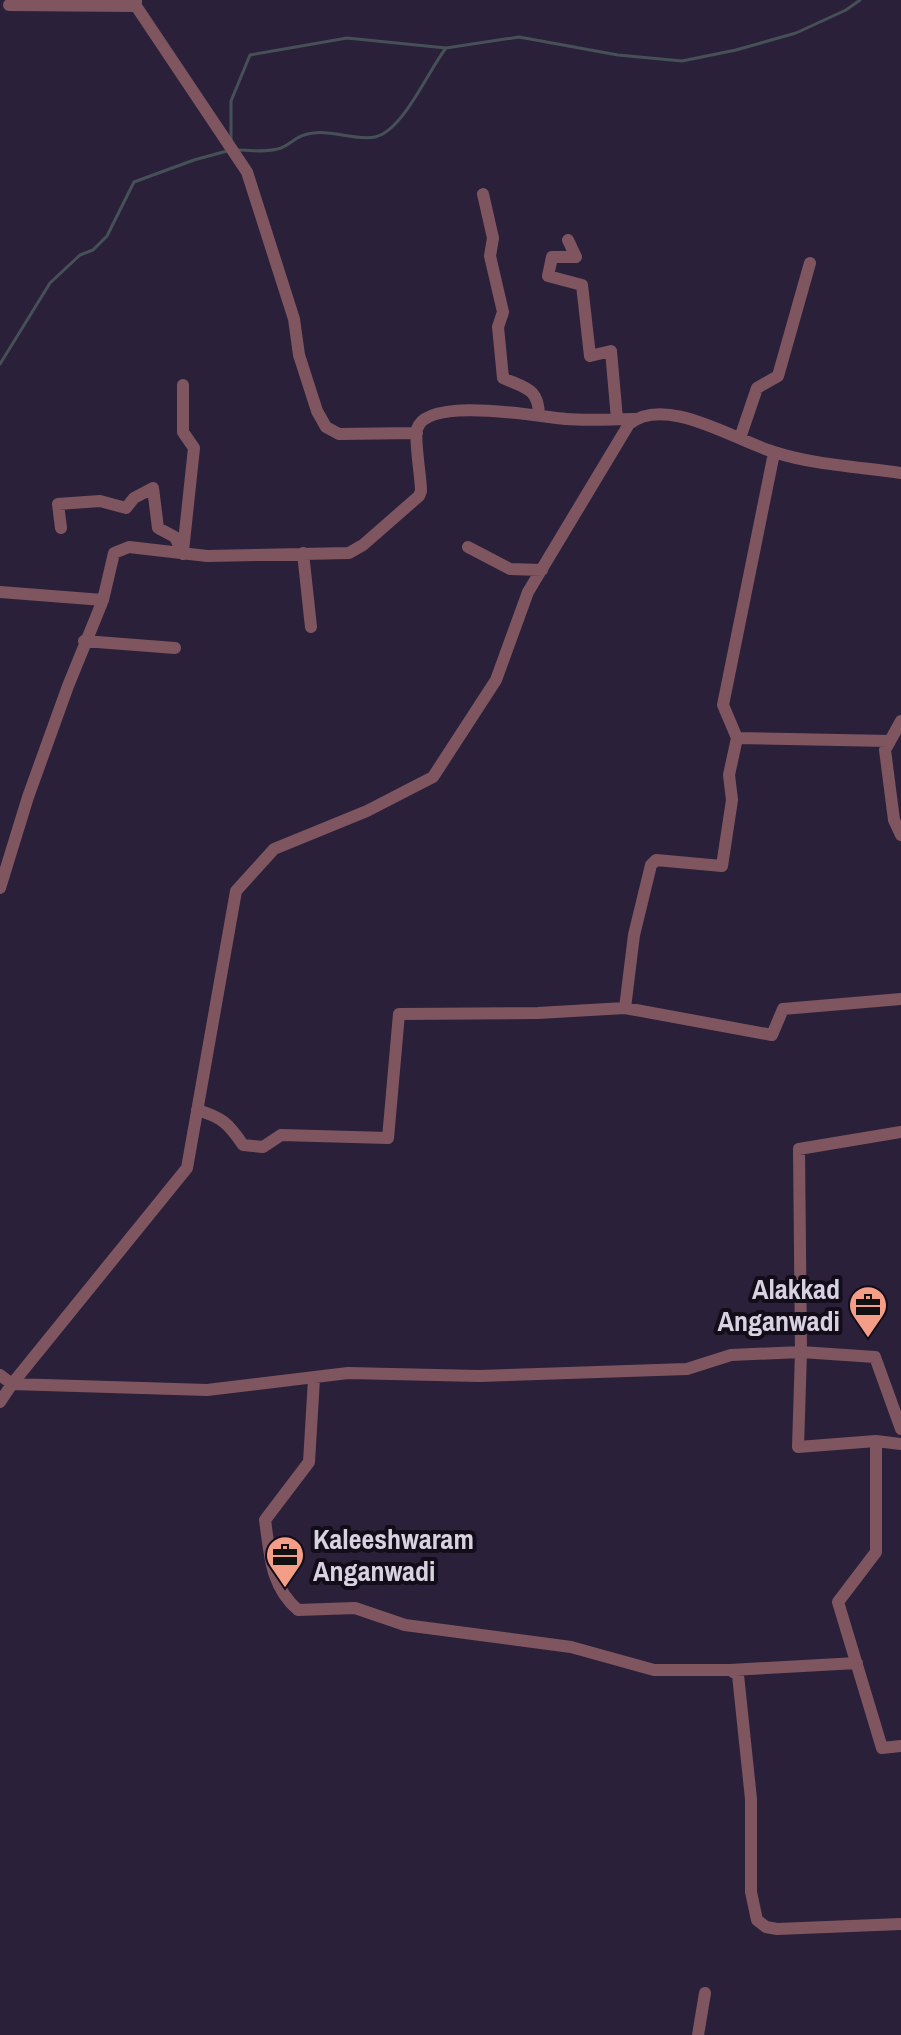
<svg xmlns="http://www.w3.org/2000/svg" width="901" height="2035" viewBox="0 0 901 2035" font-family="'Archivo Narrow',sans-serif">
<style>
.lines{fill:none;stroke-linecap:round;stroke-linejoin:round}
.stream{stroke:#465057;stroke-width:3}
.minor{stroke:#7f5660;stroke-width:12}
.labels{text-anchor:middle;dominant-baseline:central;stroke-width:8;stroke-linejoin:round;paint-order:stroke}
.poi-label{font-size:28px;font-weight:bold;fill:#d8d1e2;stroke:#120d18;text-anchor:end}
</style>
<rect width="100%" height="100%" fill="#2b203a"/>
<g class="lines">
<path class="stream" d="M 231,142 L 231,101 L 250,55 L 347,38 L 446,48
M 238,150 C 252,150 267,153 281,148 C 293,143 296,135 313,133 C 333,130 356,141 375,137 C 403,131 428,71 446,48 L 519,37 L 618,55 L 682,61 L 736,50 L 796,33 L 846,10 L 860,0
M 0,364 L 50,283 L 80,255 L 93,250 L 107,236 L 134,182 L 194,160 L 227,151"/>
<path class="minor" d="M 136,0 L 136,6 L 247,172 L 294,319 L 299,355 L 317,411 L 326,427 L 339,434 L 417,433
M 9,5 L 136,6
M 483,194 L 493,238 L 490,256 L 503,312 L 498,327 L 503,378 C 525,388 539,388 539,416
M 568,240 L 576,257 L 552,257 L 548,276 L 582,285 L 590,356 L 611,351 L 617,419
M 183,385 L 183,432 L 194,448 L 183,551
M 740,438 L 757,388 L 778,376 L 810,263
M 61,528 L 58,504 L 100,501 L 126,508 L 134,498 L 153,488 L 158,528 L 175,537 L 183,554
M 468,547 L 510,569 L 542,570
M 303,553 L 311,627
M 0,592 L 103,600
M 84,641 L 175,648
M 901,721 L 885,750 L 894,820 L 901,835
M 737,738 L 890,741
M 0,888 L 28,797 L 68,686 L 103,600 L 114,553 L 129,547 L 207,556 L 349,553 L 363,545 L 419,496 L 421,491 C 421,477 414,439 417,429 C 427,395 539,417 566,419 C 589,421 612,419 635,419
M 625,1008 L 772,1035 L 783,1009 L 901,999
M 197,1110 C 222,1117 229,1124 243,1145 L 263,1147 L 281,1135 L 388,1138 L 399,1014 L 538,1013 L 625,1008 L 634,935 L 651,865 L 656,860 L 722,866 L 732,800 L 729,775 L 737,738 L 723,705 L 774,453
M 901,1132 L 799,1149 L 801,1352 L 798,1447 L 876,1441 L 876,1552 L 838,1602 L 882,1748 L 901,1746
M 0,1375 L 12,1384 L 187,1168 L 236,891 L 274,849 L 367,811 L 433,777 L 496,680 L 528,592 L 629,424 C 666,394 736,441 774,452 C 814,465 860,467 901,473
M 314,1379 L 309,1462 L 265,1520 C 270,1554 270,1586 298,1610 L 355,1608 L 405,1625 L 571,1647 L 654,1670 L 730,1670 L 738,1675 L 751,1799 L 751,1892 L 757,1920 L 766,1927 L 777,1929 L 901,1924
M 0,1402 L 12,1384 L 207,1390 L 348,1373 L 479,1376 L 687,1369 L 731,1355 L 801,1352 L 875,1357 L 901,1429
M 876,1441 L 901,1444
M 730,1670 L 857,1663
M 698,2035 L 705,1993"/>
</g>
<defs>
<symbol id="office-pin" viewBox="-11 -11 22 30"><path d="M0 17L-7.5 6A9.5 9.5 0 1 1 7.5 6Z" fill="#f49e87" stroke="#120d18"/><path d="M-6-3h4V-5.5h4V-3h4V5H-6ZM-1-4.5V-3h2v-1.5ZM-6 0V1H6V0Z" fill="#111"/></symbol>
</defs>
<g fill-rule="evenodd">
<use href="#office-pin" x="846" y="1283" width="44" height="60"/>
<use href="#office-pin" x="263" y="1533" width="44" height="60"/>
</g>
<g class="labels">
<g class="poi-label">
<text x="840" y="1289">Alakkad<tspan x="840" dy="32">Anganwadi</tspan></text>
<text x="313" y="1539" text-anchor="start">Kaleeshwaram<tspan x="313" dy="32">Anganwadi</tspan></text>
</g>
</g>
</svg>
